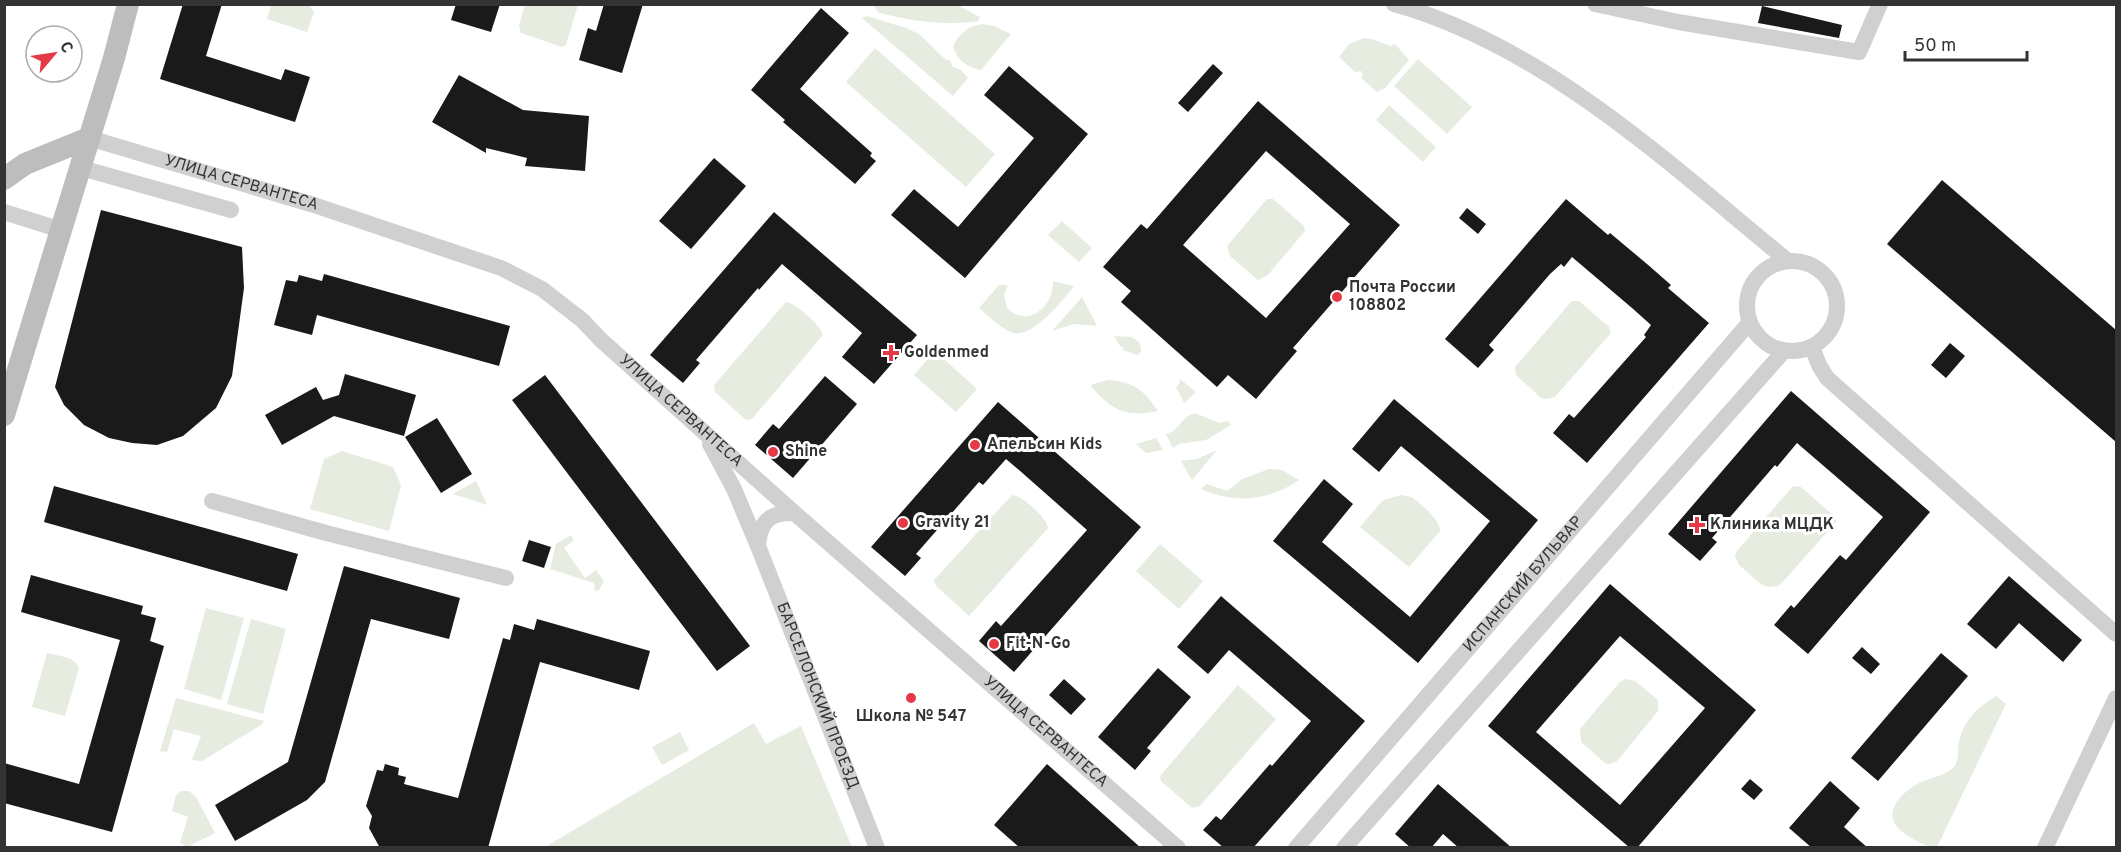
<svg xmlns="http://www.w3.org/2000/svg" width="2121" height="852" viewBox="0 0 2121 852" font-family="Overpass,sans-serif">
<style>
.green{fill:#e6ecdf}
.building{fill:#1a1a1a;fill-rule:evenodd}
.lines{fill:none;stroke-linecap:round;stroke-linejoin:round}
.street{stroke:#d0d0d0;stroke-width:16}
.secondary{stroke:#bdbdbd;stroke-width:22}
.poi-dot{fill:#e63946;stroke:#fff;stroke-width:2}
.labels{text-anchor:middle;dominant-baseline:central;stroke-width:6;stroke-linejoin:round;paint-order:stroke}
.street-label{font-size:16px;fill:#333;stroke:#fff}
.poi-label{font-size:16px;font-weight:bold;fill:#333;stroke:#fff;text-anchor:start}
</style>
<rect width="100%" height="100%" fill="#fff"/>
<path class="green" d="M 876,4 L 957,5 L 980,17 L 978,21 C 941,26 914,21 879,13 L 875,8 Z
M 271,5 L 309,5 L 314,12 L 307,32 L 267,19 Z
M 525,5 L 578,5 L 566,45 L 562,47 L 521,33 L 519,25 Z
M 867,16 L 906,28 L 919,34 L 946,60 L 950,60 L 952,66 L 961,70 L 968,78 L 953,96 L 862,18 Z
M 982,24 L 994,26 L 1011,34 L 981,70 C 966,67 957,60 953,46 C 960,32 968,27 982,24 Z
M 1364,38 L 1372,39 L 1391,46 L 1395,44 L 1409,60 L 1385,88 L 1377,92 L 1361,78 L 1363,74 L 1361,71 L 1355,72 L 1339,57 L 1349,44 Z
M 875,48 L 995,154 L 966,187 L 846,82 Z
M 1418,59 L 1472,107 L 1447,134 L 1394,86 Z
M 1389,105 L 1436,147 L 1423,162 L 1376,120 Z
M 1267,199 L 1273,199 L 1304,226 L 1305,231 L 1268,275 L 1258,280 L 1230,256 L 1227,246 Z
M 1062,221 L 1092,248 L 1079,262 L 1048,235 Z
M 1053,281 L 1074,286 C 1063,300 1033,338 1013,333 C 1001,329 989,316 979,308 L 999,285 L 1008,285 L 1004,295 L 1007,308 C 1028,329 1054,306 1053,281 Z
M 1082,297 L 1097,326 L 1073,324 L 1052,331 Z
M 1572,301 L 1579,301 L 1609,327 L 1611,333 L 1555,397 L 1546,399 L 1541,398 L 1516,375 L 1515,367 Z
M 786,302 C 796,303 821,326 823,335 L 752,419 L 746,420 L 715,392 L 714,385 Z
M 1114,336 L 1132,337 L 1140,343 L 1141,352 L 1137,355 L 1123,350 L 1124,348 L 1120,346 Z
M 935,351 L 977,389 L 956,412 L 914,375 Z
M 1180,379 L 1196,392 L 1184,403 L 1176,387 L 1179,384 Z
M 1108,380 C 1134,382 1144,390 1158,411 C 1125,418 1111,410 1090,385 Z
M 1195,413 L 1220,423 L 1227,421 L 1231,425 L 1206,440 L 1179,444 L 1173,448 L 1166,434 C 1169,433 1173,432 1175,429 C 1183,422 1184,416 1195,413 Z
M 1156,438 L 1163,450 L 1146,453 L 1136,444 Z
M 1217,450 L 1192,480 L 1181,461 L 1197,459 Z
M 342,451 L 393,467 L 401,485 L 389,531 L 310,509 L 324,459 Z
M 1269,469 L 1282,470 L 1299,480 C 1269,501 1234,504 1201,489 L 1207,484 L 1227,491 L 1242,479 Z
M 476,481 L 487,505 L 453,494 Z
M 1793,486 L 1801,487 L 1835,517 L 1836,522 L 1782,583 L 1778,586 L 1769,587 L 1762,585 L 1739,565 L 1735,556 L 1736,552 Z
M 1012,495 C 1023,496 1046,517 1048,528 L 969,616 L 936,586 L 934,580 Z
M 1401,495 C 1403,496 1409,496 1411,497 C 1420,502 1441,521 1440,531 L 1409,567 L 1360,527 L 1383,500 Z
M 571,535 L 574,540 L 564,548 L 585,578 L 596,570 L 604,581 L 599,590 L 595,591 L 594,583 L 550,569 L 556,544 Z
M 1160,544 L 1203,581 L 1179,609 L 1136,571 Z
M 206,608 L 244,618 L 221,700 L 184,689 Z
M 251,619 L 286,629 L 263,714 L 227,704 Z
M 47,653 C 57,656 75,656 79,668 L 65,716 L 32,707 Z
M 1626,679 L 1635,681 L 1658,700 L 1658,711 L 1617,761 L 1610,764 L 1605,763 L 1581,742 L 1580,729 L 1620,682 Z
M 1238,685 L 1276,719 L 1200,806 L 1192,808 L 1161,781 L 1160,776 Z
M 1996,696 L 2006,704 L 1937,847 C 1925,848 1909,837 1900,830 C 1881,813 1902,792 1919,783 C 1929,778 1944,776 1953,768 C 1960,761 1957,751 1959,742 C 1963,721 1979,706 1996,696 Z
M 176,698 L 264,721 L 261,725 L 202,761 L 192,760 L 201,736 L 174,729 L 167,752 L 160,751 Z
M 754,723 L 766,744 L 801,726 L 852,847 L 545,847 Z
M 680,732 L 689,750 L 662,765 L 652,747 Z
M 181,791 L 189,791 L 196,797 L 215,833 L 187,847 L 180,843 L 188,817 L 172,811 L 176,795 Z"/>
<path class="building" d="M 183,4 L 222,4 L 206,56 L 281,80 L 285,69 L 310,77 L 295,122 L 160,79 Z
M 456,4 L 500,4 L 491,32 L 451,20 Z
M 604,4 L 643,4 L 622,73 L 579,60 L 588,28 L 596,31 Z
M 1762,6 L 1842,25 L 1839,38 L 1758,23 Z
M 821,8 L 849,33 L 800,89 L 872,153 L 870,156 L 876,161 L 855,184 L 783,122 L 785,120 L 751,90 Z
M 1213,64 L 1223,73 L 1188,112 L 1178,103 Z
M 1009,66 L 1088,134 L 965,278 L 891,215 L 914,189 L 958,227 L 1034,138 L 984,95 Z
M 459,75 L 523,110 L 589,116 L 585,171 L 525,166 L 527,158 L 486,148 L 486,153 L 432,122 Z
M 1258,101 L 1400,225 L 1293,348 L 1297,351 L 1256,399 L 1228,375 L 1217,387 L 1121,302 L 1131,291 L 1103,267 L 1141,224 L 1147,229 ZM 1266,151 L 1350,224 L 1266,318 L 1183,245 Z
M 714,158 L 746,186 L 691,249 L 659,221 Z
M 1942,180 L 2116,330 L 2116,442 L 1887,244 Z
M 1566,199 L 1608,235 L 1610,233 L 1647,264 L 1671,285 L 1668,288 L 1709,323 L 1587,463 L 1553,433 L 1569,414 L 1574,418 L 1646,337 L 1644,335 L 1651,325 L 1632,308 L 1572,257 L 1564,267 L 1561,264 L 1550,274 L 1489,345 L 1494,350 L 1478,368 L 1445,339 Z
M 1467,208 L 1486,224 L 1478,234 L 1459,218 Z
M 101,210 L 242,247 L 244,288 L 232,376 L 216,408 L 183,436 L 157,445 L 132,443 L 109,438 L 84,425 L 64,405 L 55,387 Z
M 774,212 L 917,335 L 874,384 L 842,357 L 862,333 L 782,264 L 759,290 L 758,288 L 696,360 L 700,363 L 683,383 L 650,355 Z
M 324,274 L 510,326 L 499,366 L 317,315 L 312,335 L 274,325 L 286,280 L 297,282 L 299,275 L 322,281 Z
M 1950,343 L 1965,356 L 1946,378 L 1931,365 Z
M 345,374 L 416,395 L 404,436 L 334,416 L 282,445 L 265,415 L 316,387 L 323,400 L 339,395 Z
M 545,375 L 750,646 L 717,671 L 512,400 Z
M 825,376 L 857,404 L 793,478 L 755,445 L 773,424 L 779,429 Z
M 1791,391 L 1930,512 L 1808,654 L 1774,625 L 1791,605 L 1794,608 L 1840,555 L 1846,560 L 1883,517 L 1797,443 L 1777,467 L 1775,465 L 1712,538 L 1717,542 L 1700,561 L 1668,534 Z
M 1394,399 L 1538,520 L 1418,663 L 1273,541 L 1324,479 L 1353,504 L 1322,542 L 1410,617 L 1490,521 L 1401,446 L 1379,472 L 1352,449 Z
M 998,402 L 1141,527 L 1014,672 L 979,641 L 996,621 L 1001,626 L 1087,530 L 1019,470 L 1006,459 L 983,485 L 979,482 L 916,554 L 921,558 L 905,576 L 871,547 Z
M 437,418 L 472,474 L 441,493 L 405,437 Z
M 54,486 L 298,554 L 287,591 L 44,522 Z
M 529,540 L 551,547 L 544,568 L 522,561 Z
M 344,566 L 460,598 L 449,639 L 371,619 L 325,782 L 307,800 L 235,841 L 215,805 L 288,762 Z
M 31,575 L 143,606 L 141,614 L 156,618 L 150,641 L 164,646 L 112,832 L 4,803 L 4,763 L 79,784 L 120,640 L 21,612 Z
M 2009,576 L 2082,640 L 2063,662 L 2019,623 L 1996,649 L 1967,624 Z
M 1610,584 L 1756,710 L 1637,848 L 1630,848 L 1488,726 ZM 1620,636 L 1705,708 L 1620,805 L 1536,732 Z
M 1221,596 L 1365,721 L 1253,848 L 1224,848 L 1203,830 L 1216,816 L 1221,820 L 1270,764 L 1272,766 L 1311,721 L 1229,650 L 1208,674 L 1177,647 Z
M 537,619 L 650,651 L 639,690 L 540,662 L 488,848 L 380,848 L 369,828 L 372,816 L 366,806 L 377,770 L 383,771 L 385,764 L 399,768 L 398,775 L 406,777 L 404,784 L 458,798 L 503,638 L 510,640 L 514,624 L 534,630 Z
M 1862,647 L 1880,664 L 1871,674 L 1852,658 Z
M 1941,653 L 1968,676 L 1878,781 L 1851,758 Z
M 1158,668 L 1191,697 L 1147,748 L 1151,751 L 1135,770 L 1098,737 Z
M 1064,679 L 1086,699 L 1071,715 L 1049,695 Z
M 1047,764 L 1141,848 L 1020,848 L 994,825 Z
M 1750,779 L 1763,790 L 1754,800 L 1741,789 Z
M 1830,781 L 1860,808 L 1844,827 L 1868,848 L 1812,848 L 1789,828 Z
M 1438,784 L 1512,848 L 1459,848 L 1443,834 L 1431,848 L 1411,848 L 1395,834 Z"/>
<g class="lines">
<g class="street">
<path d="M 1394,4 C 1545,46 1669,164 1788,261"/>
<path d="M 1595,4 L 1678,22 L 1859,52 L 1880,4"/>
<path id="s1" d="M 89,138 L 314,205 L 501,268 L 542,289 L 582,320 L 601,340 L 799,517 L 1178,848"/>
<path d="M 81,168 L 231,210"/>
<path d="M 4,212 L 61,230"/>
<circle cx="1792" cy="306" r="45"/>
<path d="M 1812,347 L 1819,365 L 1827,378 L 2116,634"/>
<path id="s2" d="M 710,444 L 734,489 L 758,546 L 877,848"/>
<path d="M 212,501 L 326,533 L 506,578"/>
<path d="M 758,546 C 760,522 769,512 794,513"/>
<path id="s3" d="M 1296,848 L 1750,322"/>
<path d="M 1344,848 L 1784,351"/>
<path d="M 2045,848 L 2116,698"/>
</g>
<path class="secondary" d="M 4,179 L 25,164 L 89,138
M 4,415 L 114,58 L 128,4"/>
</g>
<g class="poi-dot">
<circle cx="1337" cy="297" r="6"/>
<path d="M888 344h6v6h6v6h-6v6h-6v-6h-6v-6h6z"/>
<circle cx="975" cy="445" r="6"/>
<circle cx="773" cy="452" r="6"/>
<circle cx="903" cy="523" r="6"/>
<path d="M1694 516h6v6h6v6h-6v6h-6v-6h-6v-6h6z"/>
<circle cx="994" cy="644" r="6"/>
<circle cx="911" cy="698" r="6"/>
</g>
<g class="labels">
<g class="street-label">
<text stroke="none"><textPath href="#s1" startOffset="159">УЛИЦА СЕРВАНТЕСА</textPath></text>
<text stroke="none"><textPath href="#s1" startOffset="663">УЛИЦА СЕРВАНТЕСА</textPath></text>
<text stroke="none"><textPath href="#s3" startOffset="348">ИСПАНСКИЙ БУЛЬВАР</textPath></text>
<text stroke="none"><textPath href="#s2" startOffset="274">БАРСЕЛОНСКИЙ ПРОЕЗД</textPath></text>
<text stroke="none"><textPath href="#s1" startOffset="1149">УЛИЦА СЕРВАНТЕСА</textPath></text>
</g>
<g class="poi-label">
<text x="1349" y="288">Почта России<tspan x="1349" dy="18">108802</tspan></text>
<text x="904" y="353">Goldenmed</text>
<text x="987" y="445">Апельсин Kids</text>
<text x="785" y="452">Shine</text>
<text x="915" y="523">Gravity 21</text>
<text x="1710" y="525">Клиника МЦДК</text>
<text x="1006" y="644">Fit-N-Go</text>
<text x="911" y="717" text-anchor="middle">Школа № 547</text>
</g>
</g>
<rect width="2121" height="852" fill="none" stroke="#333333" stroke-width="12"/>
<g transform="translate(54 54) rotate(61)"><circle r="28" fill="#ffffff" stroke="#adadad" stroke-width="1.5"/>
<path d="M0-4.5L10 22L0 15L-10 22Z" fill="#e63946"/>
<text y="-9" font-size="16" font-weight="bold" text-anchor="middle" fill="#333333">С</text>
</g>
<path d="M1905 51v9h122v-9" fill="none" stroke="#333333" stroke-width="3"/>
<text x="1914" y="51" font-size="18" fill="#333333" stroke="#ffffff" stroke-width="4.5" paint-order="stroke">50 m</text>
</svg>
